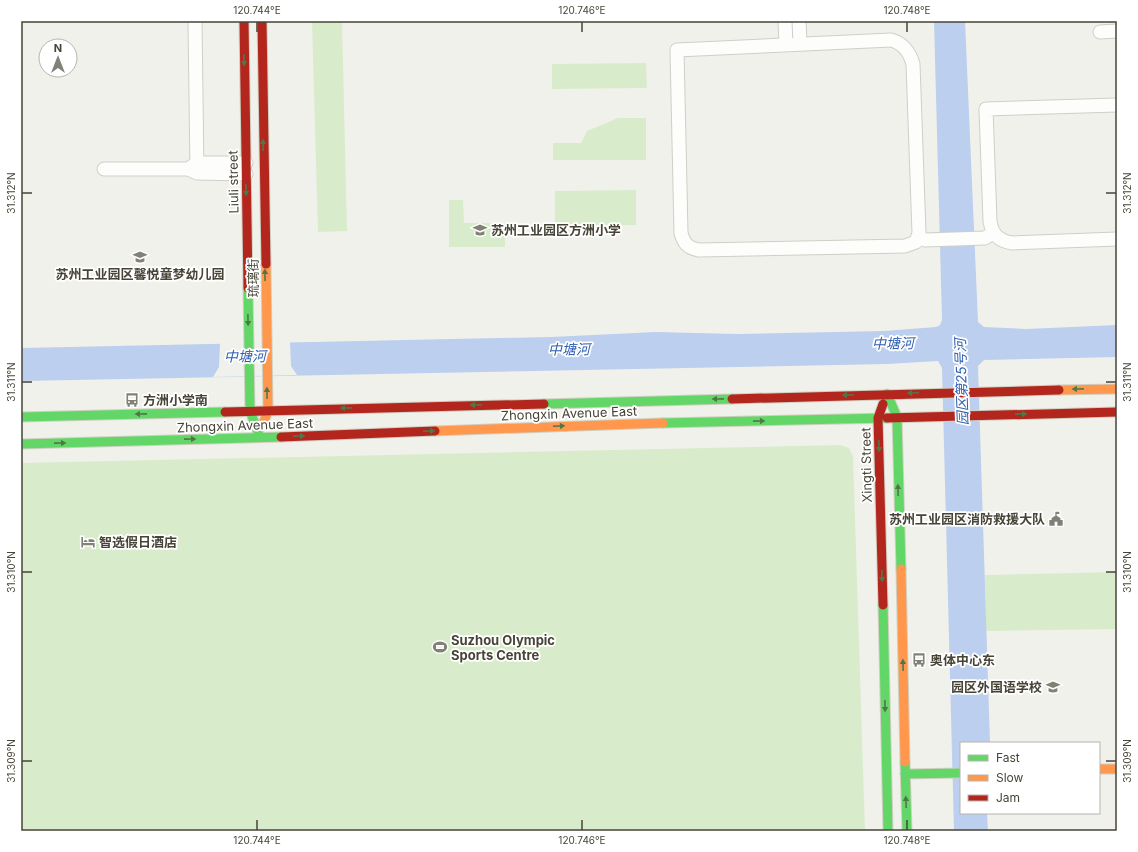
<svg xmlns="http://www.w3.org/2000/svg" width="1138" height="852" viewBox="0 0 1138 852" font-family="Inter,'Noto Sans SC',sans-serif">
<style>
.green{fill:#d8eccb}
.water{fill:#bccfee}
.pier{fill:#f1f1eb}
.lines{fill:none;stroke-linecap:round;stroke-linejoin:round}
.street-casing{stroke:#cfcfc8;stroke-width:15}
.fast-casing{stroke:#d0d0c2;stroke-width:11}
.slow-casing{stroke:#d0d0c2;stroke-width:11}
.jam-casing{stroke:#d0d0c2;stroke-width:11}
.street{stroke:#fdfdfc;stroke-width:13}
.fast{stroke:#63d668;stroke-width:9}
.slow{stroke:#ff974d;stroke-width:9}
.jam{stroke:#b3261e;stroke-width:9}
.oneway{fill:#517748}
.ticks{fill:none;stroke:#474437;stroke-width:1.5}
.labels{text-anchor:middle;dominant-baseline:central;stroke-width:3.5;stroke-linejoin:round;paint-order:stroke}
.street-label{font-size:13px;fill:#474437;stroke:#fff}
.poi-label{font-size:13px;font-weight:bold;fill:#474437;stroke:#fff;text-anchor:start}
.water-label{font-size:14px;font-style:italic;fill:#3160b2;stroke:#fff}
.neatline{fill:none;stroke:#474437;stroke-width:1.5}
.ticks-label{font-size:10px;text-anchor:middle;fill:#474437}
</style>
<rect width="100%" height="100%" fill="#f1f1eb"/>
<path class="green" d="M 312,21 L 342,21 L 347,231 L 318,232 Z
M 646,63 L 647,88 L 552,89 L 552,64 Z
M 618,118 L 646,118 L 646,160 L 553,160 L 553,143 L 581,143 L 587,131 Z
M 636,190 L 636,225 L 555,226 L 555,191 Z
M 449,200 L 463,200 L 464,223 L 505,223 L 505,247 L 449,247 Z
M 840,445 L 849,448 L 853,456 L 865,831 L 21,831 L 21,463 Z
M 1117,572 L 1117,629 L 986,631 L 985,575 Z"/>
<path class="water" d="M 934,21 L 965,21 L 978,322 L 984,327 L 1026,329 L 1117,325 L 1117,357 L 984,360 L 978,366 L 990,743 L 961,743 L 961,813 L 987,813 L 988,831 L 954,831 L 942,368 L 938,361 L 887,364 L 21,381 L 21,348 L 551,337 L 656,332 L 736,334 L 884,331 L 936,327 L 940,325 L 942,320 Z"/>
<path class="pier" d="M 267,342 L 290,342 L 291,366 L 297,375 L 213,377 L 219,367 L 220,343 Z"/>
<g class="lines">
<defs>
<path id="street" d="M 195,21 L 197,173
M 785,21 L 786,45
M 799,21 L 800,44
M 1100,32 L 1117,31
M 891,40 C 903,43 910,53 913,64 L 919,233 L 916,242 L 905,246 L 699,250 C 688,248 684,244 681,233 L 677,50 Z
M 1117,105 L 986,109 L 990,221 C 992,235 999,241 1012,243 L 1117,239
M 191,167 L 197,163 L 246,163
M 104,169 L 188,169 L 197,173 L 246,174
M 919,238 L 925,240 L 985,238 L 993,233"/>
<path id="fast" d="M 248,288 L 250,411 L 260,437
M 887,394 L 897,417 L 901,569
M 544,404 L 732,399
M 21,417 L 225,412
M 663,423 L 887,418
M 21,444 L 281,437
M 883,605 L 888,831
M 905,762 L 907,831
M 905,774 L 961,773"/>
<path id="slow" d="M 1059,390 L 1117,389
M 263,425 L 268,410 L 266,264
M 435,431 L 663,423
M 901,569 L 905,762
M 1099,769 L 1117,769"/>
<path id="jam" d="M 244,21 L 248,288
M 262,21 L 266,264
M 732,399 L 1059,390
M 225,412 L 544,404
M 887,418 L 1117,412
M 281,437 L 435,431
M 883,605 L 878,418 L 883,404"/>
</defs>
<use href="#street" class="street-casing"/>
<use href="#fast" class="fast-casing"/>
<use href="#slow" class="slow-casing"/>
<use href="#jam" class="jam-casing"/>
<use href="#street" class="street"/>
<use href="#fast" class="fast"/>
<use href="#slow" class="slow"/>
<use href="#jam" class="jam"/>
</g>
<defs><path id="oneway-solid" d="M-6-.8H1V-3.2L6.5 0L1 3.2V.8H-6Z"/></defs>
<g class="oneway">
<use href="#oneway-solid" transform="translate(244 60) rotate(89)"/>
<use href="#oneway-solid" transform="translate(263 145) rotate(-91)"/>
<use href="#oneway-solid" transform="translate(246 190) rotate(89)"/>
<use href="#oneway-solid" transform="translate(265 275) rotate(-91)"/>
<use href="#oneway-solid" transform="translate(248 320) rotate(89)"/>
<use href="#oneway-solid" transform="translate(1078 389) rotate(179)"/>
<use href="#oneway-solid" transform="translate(267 393) rotate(-91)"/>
<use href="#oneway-solid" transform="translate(913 393) rotate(178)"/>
<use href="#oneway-solid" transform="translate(848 395) rotate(179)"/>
<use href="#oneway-solid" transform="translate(718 399) rotate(179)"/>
<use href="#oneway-solid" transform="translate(476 405) rotate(179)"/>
<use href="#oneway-solid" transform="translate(346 408) rotate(179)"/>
<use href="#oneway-solid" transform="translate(141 414) rotate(179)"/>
<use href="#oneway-solid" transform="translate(1021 414) rotate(-1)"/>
<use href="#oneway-solid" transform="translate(759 421) rotate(-1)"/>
<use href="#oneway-solid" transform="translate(559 426) rotate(-2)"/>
<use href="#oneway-solid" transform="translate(429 431) rotate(-2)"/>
<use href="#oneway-solid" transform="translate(299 436) rotate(-1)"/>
<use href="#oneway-solid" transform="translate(190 439) rotate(-1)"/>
<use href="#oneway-solid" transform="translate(60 443) rotate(-1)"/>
<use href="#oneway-solid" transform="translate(879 446) rotate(89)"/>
<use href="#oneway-solid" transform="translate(898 490) rotate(-91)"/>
<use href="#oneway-solid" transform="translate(882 576) rotate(89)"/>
<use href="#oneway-solid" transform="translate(903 665) rotate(-91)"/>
<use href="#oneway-solid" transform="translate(885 706) rotate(89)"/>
<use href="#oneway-solid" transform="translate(906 802) rotate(-92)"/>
</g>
<path class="ticks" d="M 257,22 L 257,32M 582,22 L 582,32M 907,22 L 907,32M 22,193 L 32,193M 1106,193 L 1116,193M 22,382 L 32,382M 1106,382 L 1116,382M 22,572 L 32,572M 1106,572 L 1116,572M 22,761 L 32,761M 1106,761 L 1116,761M 257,820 L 257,830M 582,820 L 582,830M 907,820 L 907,830"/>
<defs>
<symbol id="school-bare" viewBox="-9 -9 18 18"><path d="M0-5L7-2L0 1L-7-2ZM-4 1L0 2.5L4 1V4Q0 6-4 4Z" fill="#828176" stroke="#fff" stroke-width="2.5" paint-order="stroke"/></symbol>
<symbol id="bus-bare" viewBox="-9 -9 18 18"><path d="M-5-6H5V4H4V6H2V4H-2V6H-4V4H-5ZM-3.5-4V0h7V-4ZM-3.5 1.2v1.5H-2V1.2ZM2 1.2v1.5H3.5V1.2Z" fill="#828176" stroke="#fff" stroke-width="2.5" paint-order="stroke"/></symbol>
<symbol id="civic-bare" viewBox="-9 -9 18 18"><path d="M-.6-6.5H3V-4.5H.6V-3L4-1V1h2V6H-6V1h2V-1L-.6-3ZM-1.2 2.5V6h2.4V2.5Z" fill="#828176" stroke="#fff" stroke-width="2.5" paint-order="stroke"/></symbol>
<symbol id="hotel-bare" viewBox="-9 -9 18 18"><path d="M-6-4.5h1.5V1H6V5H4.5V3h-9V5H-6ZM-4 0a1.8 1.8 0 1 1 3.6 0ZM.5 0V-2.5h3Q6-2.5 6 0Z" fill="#828176" stroke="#fff" stroke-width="2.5" paint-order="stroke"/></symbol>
<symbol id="stadium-bare" viewBox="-9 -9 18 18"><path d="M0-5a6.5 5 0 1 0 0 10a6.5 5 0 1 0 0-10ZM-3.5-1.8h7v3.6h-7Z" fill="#828176" stroke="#fff" stroke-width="2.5" paint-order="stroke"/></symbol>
</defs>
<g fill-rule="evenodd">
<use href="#school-bare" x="470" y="220" width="20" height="20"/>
<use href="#school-bare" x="130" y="247" width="20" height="20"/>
<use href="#bus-bare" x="122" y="390" width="20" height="20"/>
<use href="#civic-bare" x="1046" y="509" width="20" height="20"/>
<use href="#hotel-bare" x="78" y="532" width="20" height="20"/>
<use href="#stadium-bare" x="430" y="637" width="20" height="20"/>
<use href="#bus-bare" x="909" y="650" width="20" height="20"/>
<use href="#school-bare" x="1043" y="677" width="20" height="20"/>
</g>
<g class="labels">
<g class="street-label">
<text transform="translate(233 182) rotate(-91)">Liuli street</text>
<text transform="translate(253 278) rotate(-91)">琉璃街</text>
<text transform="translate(569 413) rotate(-2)">Zhongxin Avenue East</text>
<text transform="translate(245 425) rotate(-2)">Zhongxin Avenue East</text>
<text transform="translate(866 465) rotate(-91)">Xingti Street</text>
</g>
<g class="poi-label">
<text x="491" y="230">苏州工业园区方洲小学</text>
<text x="140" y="274" text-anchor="middle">苏州工业园区馨悦童梦幼儿园</text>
<text x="143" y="400">方洲小学南</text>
<text x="1045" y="519" text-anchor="end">苏州工业园区消防救援大队</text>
<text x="99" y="542">智选假日酒店</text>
<text x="451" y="640">Suzhou Olympic<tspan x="451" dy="15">Sports Centre</tspan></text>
<text x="930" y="660">奥体中心东</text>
<text x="1042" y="687" text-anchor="end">园区外国语学校</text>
</g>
<g class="water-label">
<text transform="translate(893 343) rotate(-1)">中塘河</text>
<text transform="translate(569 349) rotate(-1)">中塘河</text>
<text transform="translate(245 356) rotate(-1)">中塘河</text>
<text transform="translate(961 382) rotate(-92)">园区第25号河</text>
</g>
</g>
<rect width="1138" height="852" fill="none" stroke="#ffffff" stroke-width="44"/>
<rect x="960" y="742" width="140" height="72" fill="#ffffff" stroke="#b5b4af"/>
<rect x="968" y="755" width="20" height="6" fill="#63d668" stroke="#b5b4af"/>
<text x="996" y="762" font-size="12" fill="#474437">Fast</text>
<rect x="968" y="775" width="20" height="6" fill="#ff974d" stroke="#b5b4af"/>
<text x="996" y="782" font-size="12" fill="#474437">Slow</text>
<rect x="968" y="795" width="20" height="6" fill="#b3261e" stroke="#b5b4af"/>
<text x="996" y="802" font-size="12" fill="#474437">Jam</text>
<g transform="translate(58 58)"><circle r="19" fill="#ffffff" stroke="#b5b4af"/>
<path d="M0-3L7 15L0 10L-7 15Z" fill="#828176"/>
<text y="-6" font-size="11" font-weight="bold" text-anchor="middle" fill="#474437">N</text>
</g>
<rect x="22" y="22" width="1094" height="808" class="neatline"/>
<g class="ticks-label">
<text x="257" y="14">120.744°E</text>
<text x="582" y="14">120.746°E</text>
<text x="907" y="14">120.748°E</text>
<text transform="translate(11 193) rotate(-90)" y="4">31.312°N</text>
<text transform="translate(1127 193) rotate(-90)" y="4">31.312°N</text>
<text transform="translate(11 382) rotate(-90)" y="4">31.311°N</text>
<text transform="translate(1127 382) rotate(-90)" y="4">31.311°N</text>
<text transform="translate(11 572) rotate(-90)" y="4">31.310°N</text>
<text transform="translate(1127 572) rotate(-90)" y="4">31.310°N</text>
<text transform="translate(11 761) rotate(-90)" y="4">31.309°N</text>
<text transform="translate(1127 761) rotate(-90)" y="4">31.309°N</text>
<text x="257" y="844">120.744°E</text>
<text x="582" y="844">120.746°E</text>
<text x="907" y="844">120.748°E</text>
</g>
</svg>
